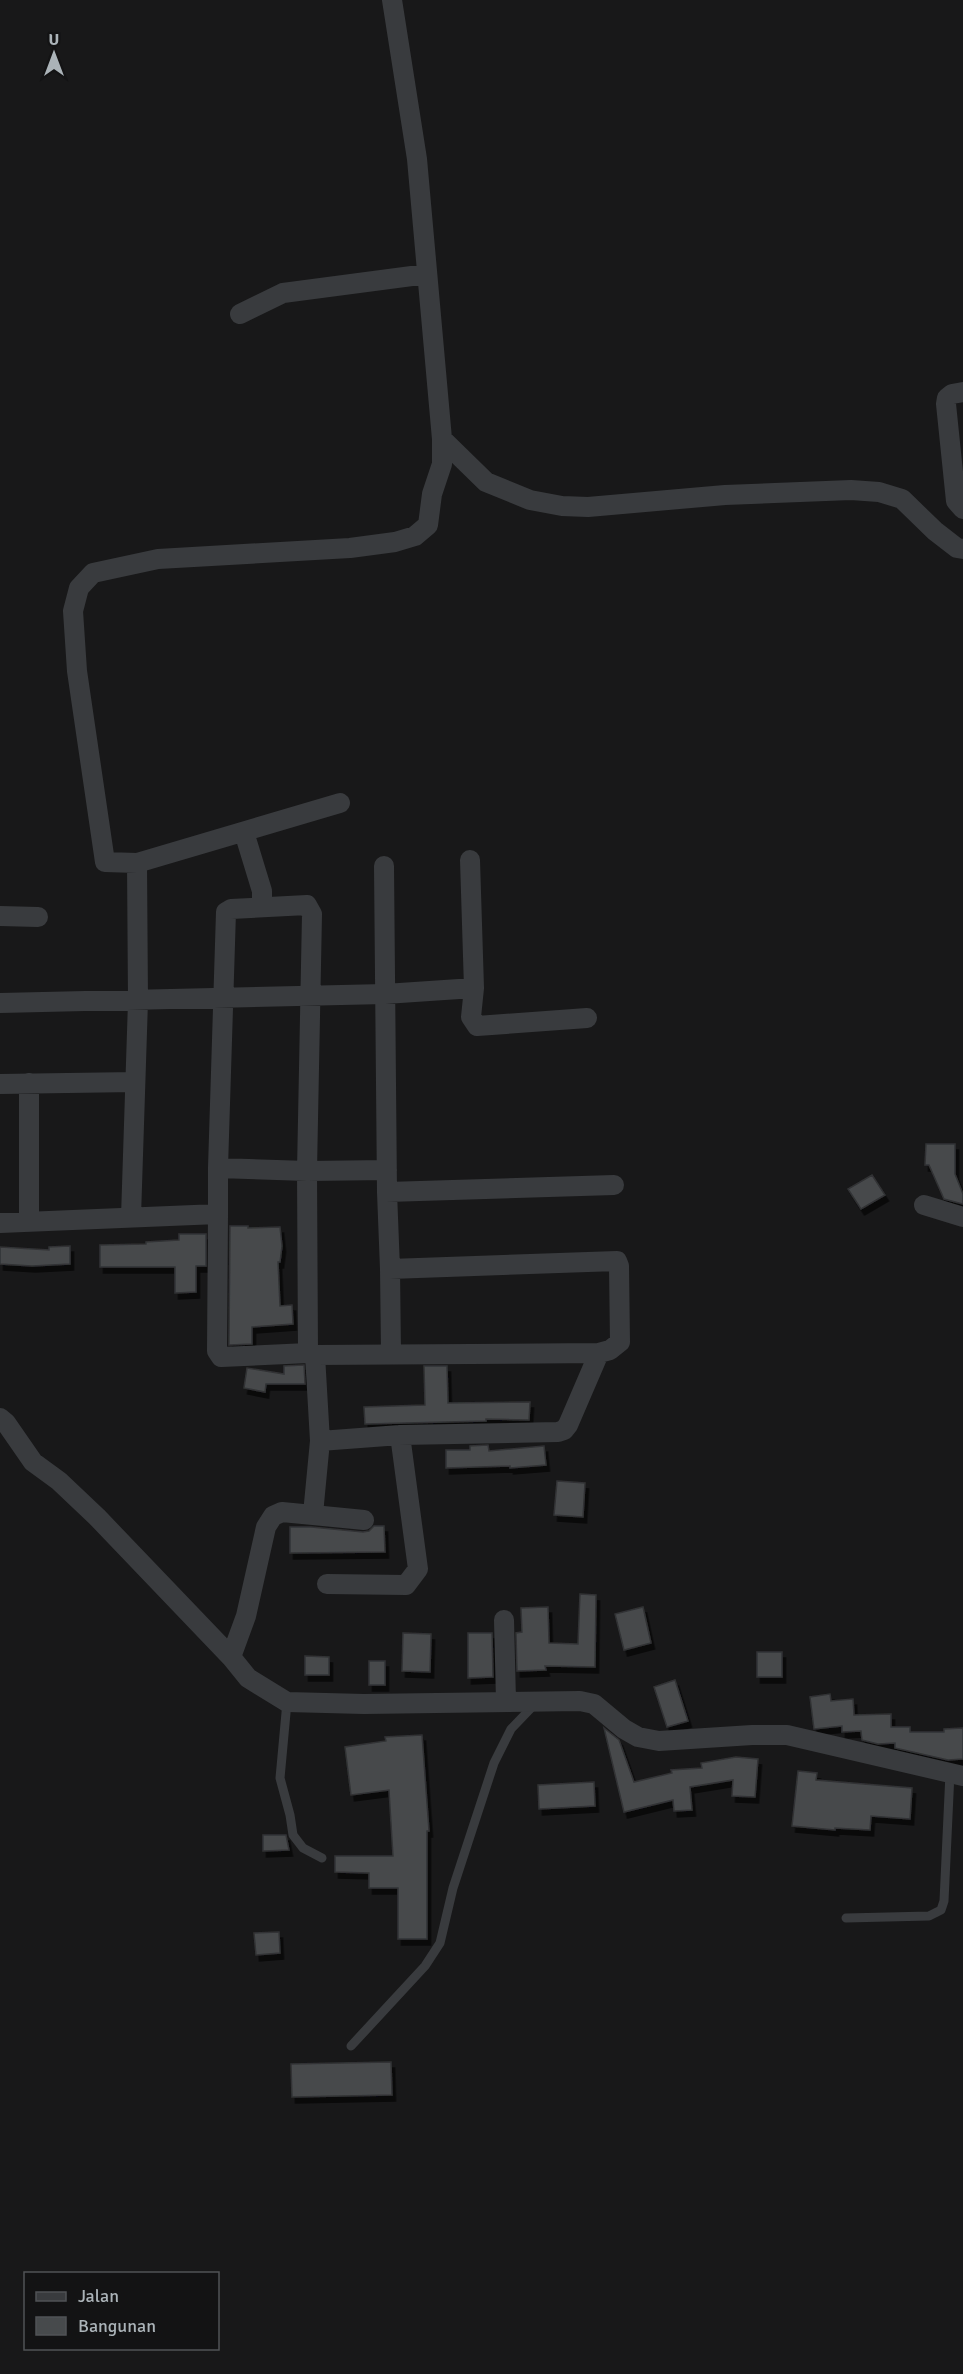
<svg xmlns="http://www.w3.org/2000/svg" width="963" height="2374" viewBox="0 0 963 2374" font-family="Signika,sans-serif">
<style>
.building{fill:#474a4c;stroke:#323335;stroke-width:1.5;filter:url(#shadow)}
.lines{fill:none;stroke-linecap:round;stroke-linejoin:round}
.lane{stroke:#393b3e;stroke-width:9}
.street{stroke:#393b3e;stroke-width:20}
</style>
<defs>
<filter id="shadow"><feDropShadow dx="3.5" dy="6" stdDeviation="0" flood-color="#0009"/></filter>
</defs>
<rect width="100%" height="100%" fill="#181819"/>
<path class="building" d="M 926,1144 L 955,1144 L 955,1174 L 963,1194 L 963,1204 L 944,1199 L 929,1165 L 925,1165 Z
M 872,1175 L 885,1195 L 861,1209 L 848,1189 Z
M 230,1226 L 248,1226 L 248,1228 L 280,1227 L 282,1246 L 280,1262 L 278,1262 L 280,1306 L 292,1305 L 293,1324 L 252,1327 L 252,1344 L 229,1345 Z
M 179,1234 L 206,1234 L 206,1266 L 196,1266 L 196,1292 L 175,1293 L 175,1267 L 100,1267 L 100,1245 L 146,1244 L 146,1242 L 179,1240 Z
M 70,1246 L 70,1264 L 32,1266 L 0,1264 L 0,1247 L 49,1250 L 49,1247 Z
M 304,1365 L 305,1384 L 266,1384 L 265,1392 L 244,1388 L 247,1368 L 284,1374 L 284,1366 Z
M 424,1366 L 447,1366 L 448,1403 L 530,1402 L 529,1420 L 486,1419 L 486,1421 L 365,1424 L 364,1407 L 425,1405 Z
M 488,1445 L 489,1451 L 544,1446 L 546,1465 L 510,1468 L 510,1466 L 446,1468 L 446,1450 L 470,1450 L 470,1446 Z
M 557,1481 L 585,1483 L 583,1517 L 554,1515 Z
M 374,1526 L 384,1526 L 385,1552 L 290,1553 L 290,1527 L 311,1527 L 363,1532 L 369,1531 Z
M 580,1594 L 596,1595 L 595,1667 L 545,1666 L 546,1670 L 517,1671 L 516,1633 L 522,1632 L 521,1608 L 548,1607 L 549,1643 L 578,1644 Z
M 643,1607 L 651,1643 L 624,1650 L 615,1614 Z
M 403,1633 L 431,1634 L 430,1672 L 402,1671 Z
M 468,1633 L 492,1633 L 493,1677 L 468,1678 Z
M 757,1652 L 782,1652 L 782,1677 L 757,1677 Z
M 305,1656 L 329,1657 L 329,1675 L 305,1675 Z
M 369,1661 L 385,1661 L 385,1685 L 369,1685 Z
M 675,1680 L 688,1721 L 667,1727 L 654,1687 Z
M 830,1694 L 831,1701 L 853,1699 L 854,1715 L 891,1714 L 891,1727 L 910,1727 L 910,1732 L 944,1732 L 944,1729 L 963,1728 L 963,1759 L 948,1760 L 895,1748 L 895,1743 L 878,1744 L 862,1740 L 861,1731 L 842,1732 L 842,1726 L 814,1729 L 810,1697 Z
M 604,1728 L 619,1740 L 634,1782 L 672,1773 L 671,1770 L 702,1768 L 701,1763 L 736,1757 L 758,1759 L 755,1797 L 732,1796 L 733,1780 L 690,1787 L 692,1810 L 674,1811 L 673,1800 L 624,1812 Z
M 422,1735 L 429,1831 L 427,1831 L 427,1939 L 398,1939 L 398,1888 L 369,1888 L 369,1873 L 335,1872 L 335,1856 L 393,1856 L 389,1790 L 351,1795 L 345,1747 L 386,1741 L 385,1737 Z
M 798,1771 L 817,1773 L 816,1780 L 912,1788 L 910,1819 L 871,1816 L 870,1830 L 835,1828 L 835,1830 L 792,1826 Z
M 594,1782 L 595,1806 L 539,1809 L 538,1785 Z
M 263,1835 L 286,1835 L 289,1850 L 263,1851 Z
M 279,1932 L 280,1953 L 256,1955 L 254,1933 Z
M 391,2062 L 392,2095 L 292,2097 L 291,2064 Z"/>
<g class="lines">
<path class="lane" d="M 287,1702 L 280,1778 L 290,1815 L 293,1835 L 303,1848 L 322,1858
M 846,1918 L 929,1916 L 941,1910 L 944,1901 L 950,1773
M 351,2046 L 425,1966 L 440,1943 L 453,1888 L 494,1763 L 511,1729 L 535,1704"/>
<path class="street" d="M 392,0 L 417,159 L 442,439 L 486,482 L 530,500 L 562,506 L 588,507 L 725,495 L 851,490 L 879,492 L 902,499 L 935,531 L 957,548 L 963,549
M 240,314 L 283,293 L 427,274
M 963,392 L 952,394 L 947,398 L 946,404 L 956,501 L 963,509
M 244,832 L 262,891 L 262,907
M 470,860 L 474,988
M 137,863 L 105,862 L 77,671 L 73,611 L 79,588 L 93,573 L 158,559 L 350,548 L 395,542 L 415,536 L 428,525 L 432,494 L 442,464 L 442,439
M 0,916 L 38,917
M 0,1003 L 385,994 L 474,988 L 471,1017 L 477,1026 L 587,1018
M 29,1083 L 29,1221
M 0,1084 L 135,1082
M 218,1168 L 226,912 L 231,909 L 307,905 L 312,914 L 307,1171 L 308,1353
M 387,1192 L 614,1185
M 924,1205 L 963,1217
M 218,1214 L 217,1351 L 221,1357 L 308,1353 L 315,1355 L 599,1353
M 131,1217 L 138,1001 L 137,863 L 340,803
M 0,1223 L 218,1214 L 218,1168 L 307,1171 L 387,1170
M 390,1269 L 391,1353
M 315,1355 L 320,1441
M 0,1418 L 6,1423 L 33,1462 L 59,1481 L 97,1517 L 231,1657 L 248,1678 L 287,1702 L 364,1704 L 580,1701 L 594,1704 L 624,1729 L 638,1737 L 659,1741 L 752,1735 L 787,1735 L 963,1776
M 313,1514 L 320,1441 L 400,1435 L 558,1432 L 564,1430 L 568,1425 L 599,1353 L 610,1350 L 620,1342 L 619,1266 L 617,1261 L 390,1269 L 387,1192 L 384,866
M 327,1584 L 406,1585 L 418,1569 L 400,1435
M 504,1620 L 506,1701
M 231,1657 L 246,1616 L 266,1527 L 273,1516 L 282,1512 L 364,1520"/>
</g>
<rect x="24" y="2272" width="195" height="78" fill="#131314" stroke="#505356" stroke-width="1.5"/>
<rect x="36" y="2292" width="30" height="9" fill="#393b3e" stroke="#505356" stroke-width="1.5"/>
<text x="78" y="2302" font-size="18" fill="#abb3b8">Jalan</text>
<rect x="36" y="2317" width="30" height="18" fill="#474a4c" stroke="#505356" stroke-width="1.5"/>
<text x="78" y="2332" font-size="18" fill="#abb3b8">Bangunan</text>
<g transform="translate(54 54)" stroke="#131314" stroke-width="4.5" paint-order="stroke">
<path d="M0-4.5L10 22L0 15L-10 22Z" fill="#abb3b8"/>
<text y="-9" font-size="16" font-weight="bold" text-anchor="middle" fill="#abb3b8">U</text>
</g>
</svg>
